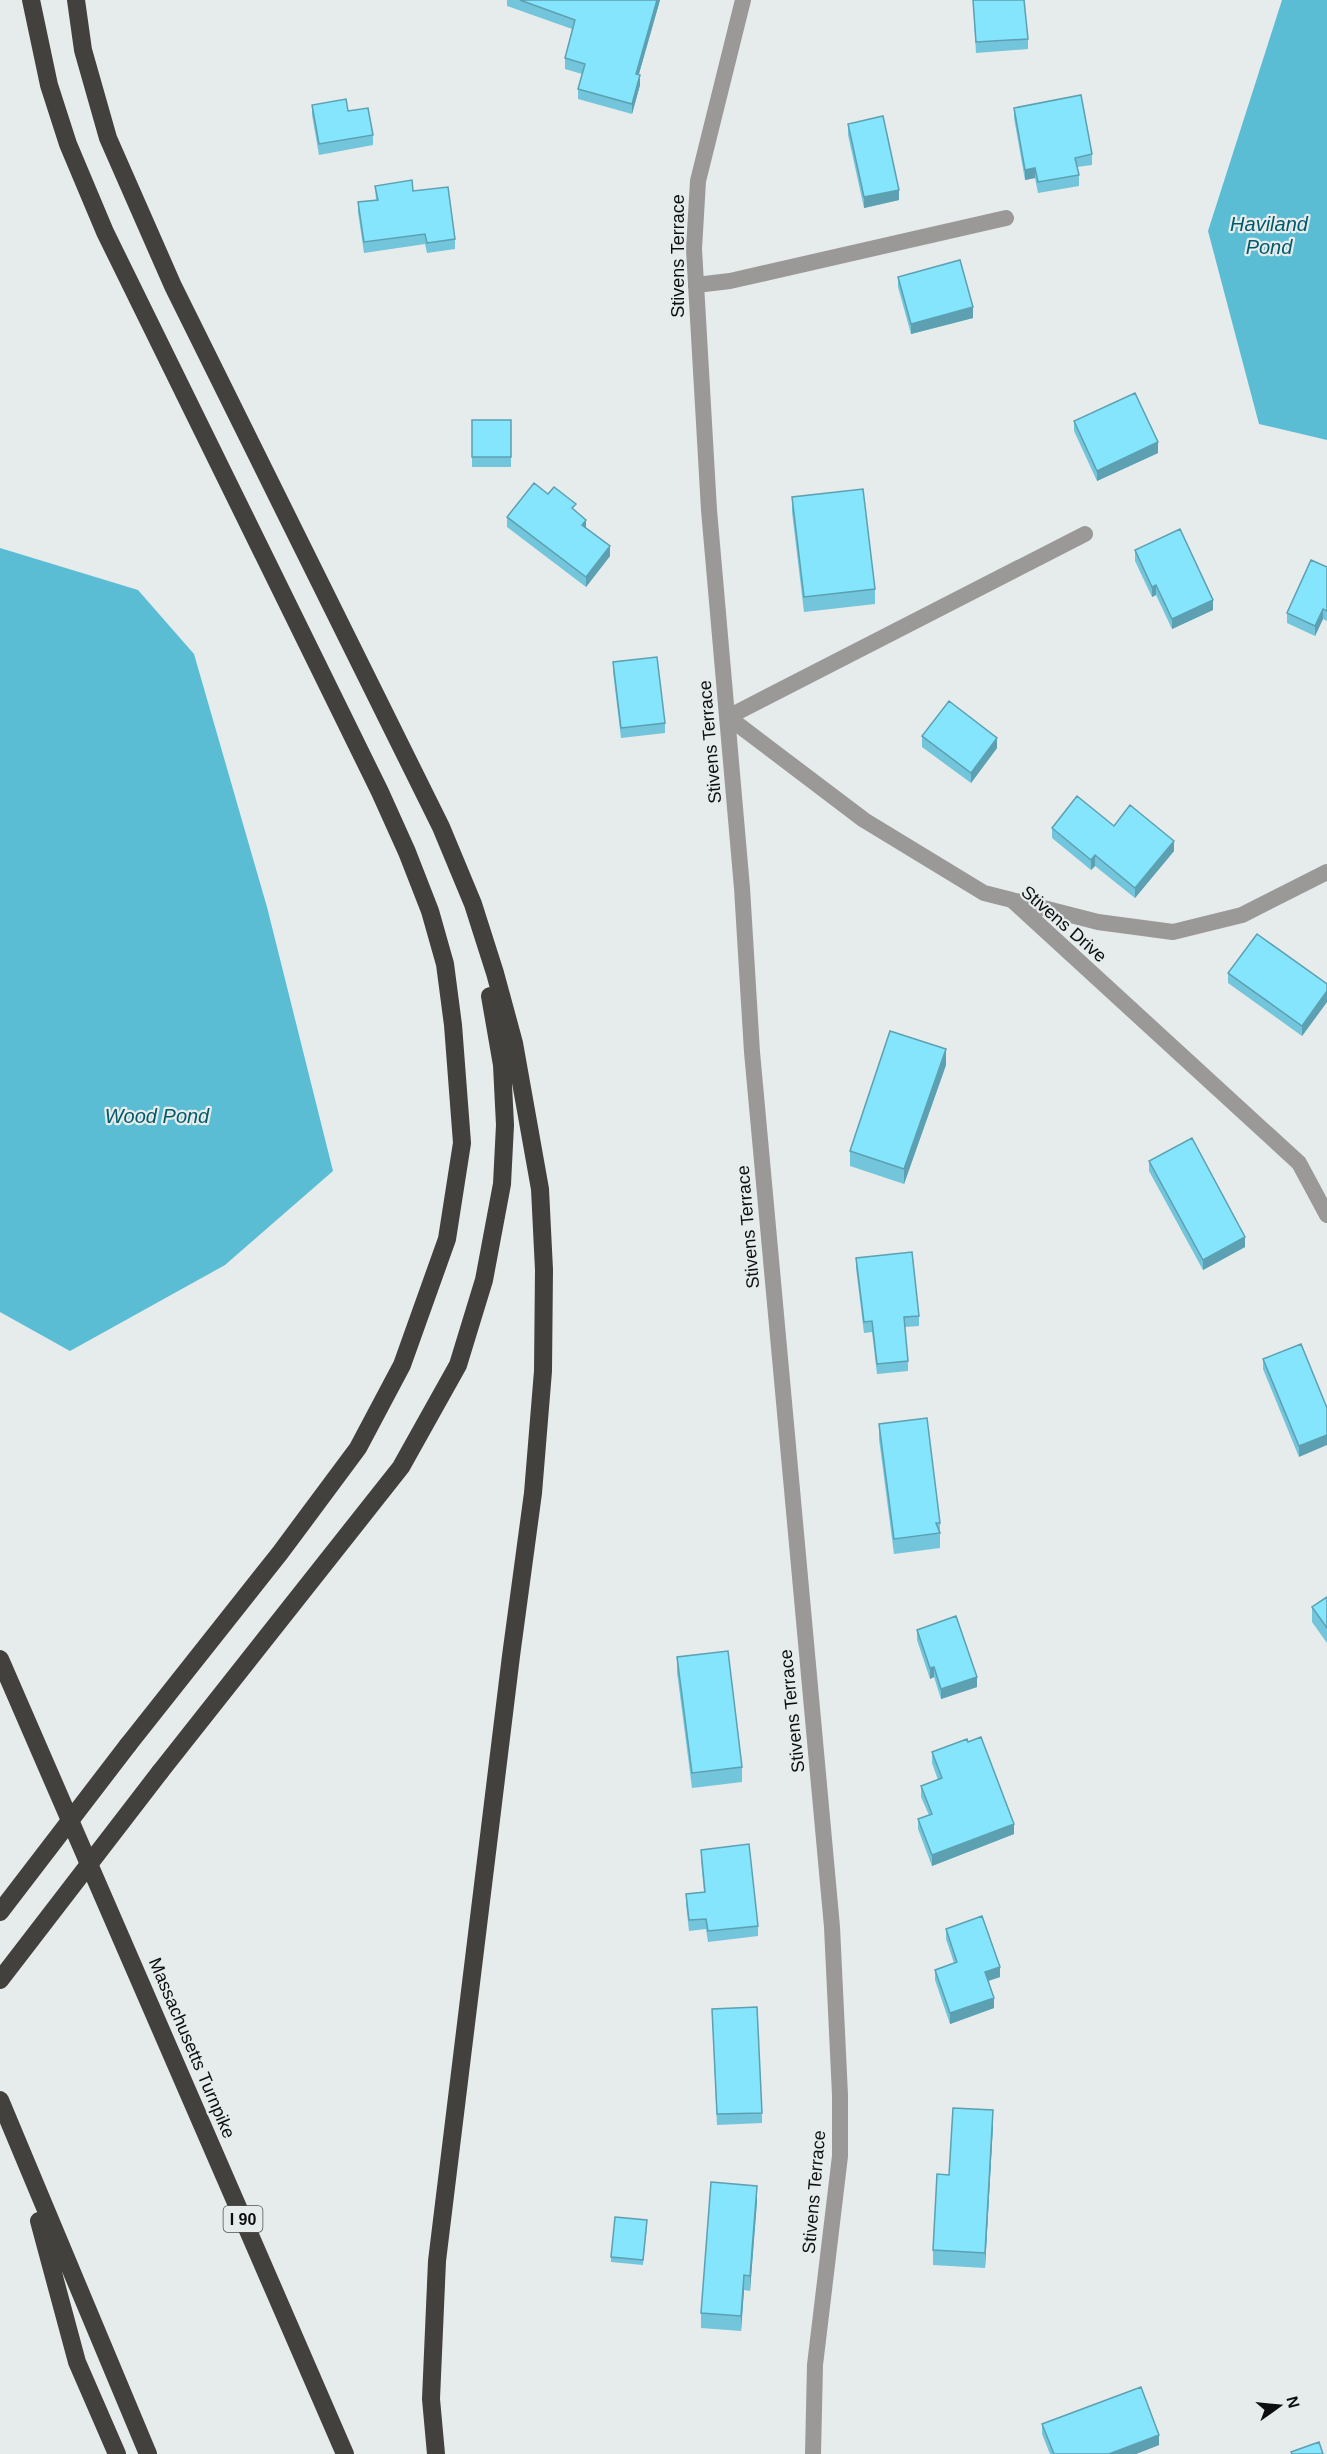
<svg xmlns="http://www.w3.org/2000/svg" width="1327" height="2454" viewBox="0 0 1327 2454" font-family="Helvetica,sans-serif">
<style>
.water{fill:#5abdd4}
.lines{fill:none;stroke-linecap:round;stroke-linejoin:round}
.service{stroke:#9a9997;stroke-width:16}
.minor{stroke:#9a9997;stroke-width:16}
.motorway{stroke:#42413e;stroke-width:18}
.motorway-bridge{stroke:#42413e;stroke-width:18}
.wall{fill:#72c5da}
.shaded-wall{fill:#5ca0b1}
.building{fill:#84e5fd;stroke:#5ca0b1;stroke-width:1.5}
.labels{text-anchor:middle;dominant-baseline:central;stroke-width:4.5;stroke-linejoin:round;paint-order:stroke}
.shield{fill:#e6ebec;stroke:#4e5051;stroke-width:1.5}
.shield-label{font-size:16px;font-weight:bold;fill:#0d0e0f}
.street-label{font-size:18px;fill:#0d0e0f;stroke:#e6ebec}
.water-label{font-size:20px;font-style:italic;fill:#005a6a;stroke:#e6ebec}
</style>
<rect width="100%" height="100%" fill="#e6ebec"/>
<path class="water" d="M 1282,0 L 1327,0 L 1327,440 L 1259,424 L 1208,231 Z
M 0,548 L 138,590 L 194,654 L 267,907 L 333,1171 L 225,1265 L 70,1351 L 0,1312 Z"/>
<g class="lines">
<path class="service" d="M 696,285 L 730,281 L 1006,218
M 728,717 L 1085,534"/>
<path class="minor" d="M 743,0 L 698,181 L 694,249 L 709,510 L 742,888 L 752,1052 L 832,1927 L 840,2095 L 840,2156 L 815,2365 L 813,2454
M 728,717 L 864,820 L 984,893 L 1012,900 L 1299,1163 L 1327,1215
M 1016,901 L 1098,922 L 1173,932 L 1242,915 L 1327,872"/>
<path class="motorway" d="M 31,0 L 49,85 L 68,144 L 105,232 L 380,792 L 407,852 L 430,911 L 445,964 L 453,1025 L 462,1143 L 447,1239 L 402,1365 L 358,1448 L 280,1553 L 128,1745
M 76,0 L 83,50 L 108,138 L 173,286 L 441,827 L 473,904 L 495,973 L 514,1043 L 540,1189 L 544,1270 L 543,1371 L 533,1493 L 511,1656 L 437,2261 L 431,2399 L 436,2454
M 0,1659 L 345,2454
M 160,1772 L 401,1467 L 458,1365 L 484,1280 L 502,1184 L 505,1125 L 502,1065 L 490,996
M 0,2100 L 148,2454
M 39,2221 L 77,2362 L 117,2454"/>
<path class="motorway-bridge" d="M 0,1912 L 128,1745
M 0,1980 L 160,1772"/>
</g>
<path class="wall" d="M 507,0 L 660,0 L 639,74 L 640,85 L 632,114 L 578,99 L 578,89 L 582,74 L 565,69 L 565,58 L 572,29 L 507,6 Z
M 973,0 L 1024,0 L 1028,39 L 1028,49 L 976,53 Z
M 312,105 L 348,111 L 373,135 L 373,145 L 319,155 L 312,115 Z
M 1014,108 L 1092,154 L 1092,165 L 1077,167 L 1079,175 L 1079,186 L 1038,193 L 1035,178 L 1025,180 L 1014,118 Z
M 848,124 L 899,200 L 864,208 L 848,135 Z
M 375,186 L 413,191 L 455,239 L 455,249 L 427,253 L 425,244 L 364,253 L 358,212 L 358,202 L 376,200 Z
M 898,277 L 973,318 L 911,334 L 898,287 Z
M 472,420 L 511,420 L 511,467 L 472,467 Z
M 1074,421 L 1158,453 L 1097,481 L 1074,431 Z
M 548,494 L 576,511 L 586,528 L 610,556 L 586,587 L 507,527 L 507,517 Z
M 792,497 L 875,589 L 875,604 L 804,612 L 792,512 Z
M 1135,550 L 1213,610 L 1172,629 L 1156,595 L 1152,597 L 1135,561 Z
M 1327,567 L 1327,621 L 1323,619 L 1315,636 L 1287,623 L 1287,613 Z
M 613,662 L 665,723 L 665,733 L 621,738 L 613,672 Z
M 922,736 L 997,748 L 971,783 L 922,747 Z
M 1114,826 L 1174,851 L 1135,898 L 1095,866 L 1091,870 L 1052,838 L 1052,828 Z
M 1228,973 L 1327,984 L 1327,1002 L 1302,1036 L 1228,983 Z
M 946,1065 L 904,1184 L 850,1166 L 850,1151 Z
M 1149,1161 L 1245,1247 L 1203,1270 L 1149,1171 Z
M 856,1258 L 919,1316 L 919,1326 L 905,1327 L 908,1361 L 908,1371 L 877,1374 L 872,1332 L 864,1333 L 856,1268 Z
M 1301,1344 L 1299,1457 L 1263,1369 L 1263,1359 Z
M 879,1424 L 940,1523 L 940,1548 L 894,1554 L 879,1439 Z
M 1327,1597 L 1327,1643 L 1312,1622 L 1312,1607 Z
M 917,1630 L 977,1687 L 941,1699 L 934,1677 L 930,1679 L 917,1640 Z
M 677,1657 L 742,1767 L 742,1782 L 692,1788 L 677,1672 Z
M 932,1752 L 1014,1834 L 932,1866 L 918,1829 L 918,1819 L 929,1815 L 921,1797 L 921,1786 L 938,1780 L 932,1763 Z
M 701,1850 L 758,1926 L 758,1936 L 708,1942 L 706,1929 L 689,1931 L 686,1904 L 686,1894 L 704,1892 L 701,1860 Z
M 946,1929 L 1000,1977 L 988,1981 L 994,2008 L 950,2024 L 935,1980 L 935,1970 L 954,1963 L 946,1939 Z
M 712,2009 L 762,2113 L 762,2123 L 717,2125 Z
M 993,2125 L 985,2268 L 933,2265 L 933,2250 L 949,2175 Z
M 757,2201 L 750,2291 L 744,2290 L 741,2331 L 701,2328 L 701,2313 Z
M 647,2225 L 643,2265 L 611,2262 L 611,2257 Z
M 1042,2424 L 1159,2445 L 1136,2454 L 1050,2454 L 1042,2434 Z"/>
<path class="shaded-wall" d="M 657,0 L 660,0 L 636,84 L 636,74 Z
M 640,75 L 640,85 L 632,114 L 632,104 Z
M 1035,168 L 1035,178 L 1025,180 L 1025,170 Z
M 899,190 L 899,200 L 864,208 L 864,197 Z
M 973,307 L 973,318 L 911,334 L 911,324 Z
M 1158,442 L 1158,453 L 1097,481 L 1097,471 Z
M 586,520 L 586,530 L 582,525 Z
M 610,546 L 610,556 L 586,587 L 586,577 Z
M 1156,585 L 1156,595 L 1152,597 L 1152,587 Z
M 1213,600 L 1213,610 L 1172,629 L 1172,619 Z
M 1323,609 L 1323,619 L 1315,636 L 1315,626 Z
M 997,738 L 997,748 L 971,783 L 971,773 Z
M 1174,841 L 1174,851 L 1135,898 L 1135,888 Z
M 1095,855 L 1095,866 L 1091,870 L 1091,860 Z
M 1327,991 L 1327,1002 L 1302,1036 L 1302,1026 Z
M 946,1049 L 946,1065 L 904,1184 L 904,1169 Z
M 1245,1237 L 1245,1247 L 1203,1270 L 1203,1260 Z
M 1327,1435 L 1327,1445 L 1299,1457 L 1299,1446 Z
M 934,1667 L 934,1677 L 930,1679 L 930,1668 Z
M 977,1677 L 977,1687 L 941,1699 L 941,1689 Z
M 1014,1824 L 1014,1834 L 932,1866 L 932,1855 Z
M 1000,1967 L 1000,1977 L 985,1982 L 985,1972 Z
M 994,1998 L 994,2008 L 950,2024 L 950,2013 Z
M 993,2110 L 993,2125 L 985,2268 L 985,2253 Z
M 757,2186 L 757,2201 L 750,2291 L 750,2276 Z
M 744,2275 L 744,2290 L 741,2331 L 741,2316 Z
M 1159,2435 L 1159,2445 L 1136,2454 L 1109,2454 Z"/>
<path class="building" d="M 520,0 L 657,0 L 636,74 L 640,75 L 632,104 L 578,89 L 585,64 L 565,58 L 575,20 Z
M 973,0 L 1024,0 L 1028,39 L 976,42 Z
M 1081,95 L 1092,154 L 1075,158 L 1079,175 L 1038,182 L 1035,168 L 1025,170 L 1014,108 Z
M 346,99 L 348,111 L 368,108 L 373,135 L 319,144 L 312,105 Z
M 883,116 L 899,190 L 864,197 L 848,124 Z
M 412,180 L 413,191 L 448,187 L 455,239 L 427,243 L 425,234 L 364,242 L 358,202 L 378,200 L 375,186 Z
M 960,260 L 973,307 L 911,324 L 898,277 Z
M 1135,393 L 1158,442 L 1097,471 L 1074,421 Z
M 472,420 L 511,420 L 511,457 L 472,457 Z
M 534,483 L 548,494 L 554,487 L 576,504 L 572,508 L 586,520 L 582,525 L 610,546 L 586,577 L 507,517 Z
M 863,489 L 875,589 L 804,597 L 792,497 Z
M 1180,529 L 1213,600 L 1172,619 L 1156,585 L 1152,587 L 1135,550 Z
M 1311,560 L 1327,567 L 1327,611 L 1323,609 L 1315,626 L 1287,613 Z
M 657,657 L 665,723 L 621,728 L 613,662 Z
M 949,701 L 997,738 L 971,773 L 922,736 Z
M 1077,796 L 1114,826 L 1130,805 L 1174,841 L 1135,888 L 1095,855 L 1091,860 L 1052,828 Z
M 1257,934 L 1327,984 L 1327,991 L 1302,1026 L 1228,973 Z
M 890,1031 L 946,1049 L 904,1169 L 850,1151 Z
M 1192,1138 L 1245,1237 L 1203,1260 L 1149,1161 Z
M 912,1252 L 919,1316 L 904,1317 L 908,1361 L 877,1364 L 872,1321 L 864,1322 L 856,1258 Z
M 1301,1344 L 1327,1408 L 1327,1435 L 1299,1446 L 1263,1359 Z
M 927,1418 L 940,1523 L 936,1523 L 940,1533 L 894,1539 L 879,1424 Z
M 1327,1597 L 1327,1628 L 1312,1607 Z
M 956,1616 L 977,1677 L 941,1689 L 934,1667 L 930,1668 L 917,1630 Z
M 728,1651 L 742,1767 L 692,1773 L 677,1657 Z
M 981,1737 L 1014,1824 L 932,1855 L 918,1819 L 932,1814 L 921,1786 L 942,1778 L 932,1752 L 967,1739 L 968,1742 Z
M 749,1844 L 758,1926 L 708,1931 L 706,1919 L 689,1920 L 686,1894 L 705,1892 L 701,1850 Z
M 982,1916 L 1000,1967 L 985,1972 L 994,1998 L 950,2013 L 935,1970 L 957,1962 L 946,1929 Z
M 757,2007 L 762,2113 L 717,2114 L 712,2009 Z
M 953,2108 L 993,2110 L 985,2253 L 933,2250 L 937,2174 L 949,2175 Z
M 711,2182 L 757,2186 L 750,2276 L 744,2275 L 741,2316 L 701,2313 Z
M 615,2217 L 647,2220 L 643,2260 L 611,2257 Z
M 1141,2387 L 1159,2435 L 1109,2454 L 1054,2454 L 1042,2424 Z
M 1319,2442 L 1323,2454 L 1292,2454 L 1291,2452 Z"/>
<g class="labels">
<rect class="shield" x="223.5" y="2206" width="39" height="26" rx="4.5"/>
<g class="shield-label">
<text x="243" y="2219">I 90</text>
</g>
<g class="street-label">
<text transform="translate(678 256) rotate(-90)">Stivens Terrace</text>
<text transform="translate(710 742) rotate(-95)">Stivens Terrace</text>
<text transform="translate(1064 924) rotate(41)">Stivens Drive</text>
<text transform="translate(748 1227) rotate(-95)">Stivens Terrace</text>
<text transform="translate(792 1711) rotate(-96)">Stivens Terrace</text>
<text transform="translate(192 2048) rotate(67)">Massachusetts Turnpike</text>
<text transform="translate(814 2192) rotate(-85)">Stivens Terrace</text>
</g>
<g class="water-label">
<text x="1269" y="224">Haviland<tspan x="1269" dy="23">Pond</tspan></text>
<text x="157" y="1116">Wood Pond</text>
</g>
</g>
<g transform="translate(1279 2406) rotate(75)" stroke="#e6ebec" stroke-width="4.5" paint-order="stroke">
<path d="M0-4.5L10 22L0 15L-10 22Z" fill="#0d0e0f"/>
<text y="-9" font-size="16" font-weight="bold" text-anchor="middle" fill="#0d0e0f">N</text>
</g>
</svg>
